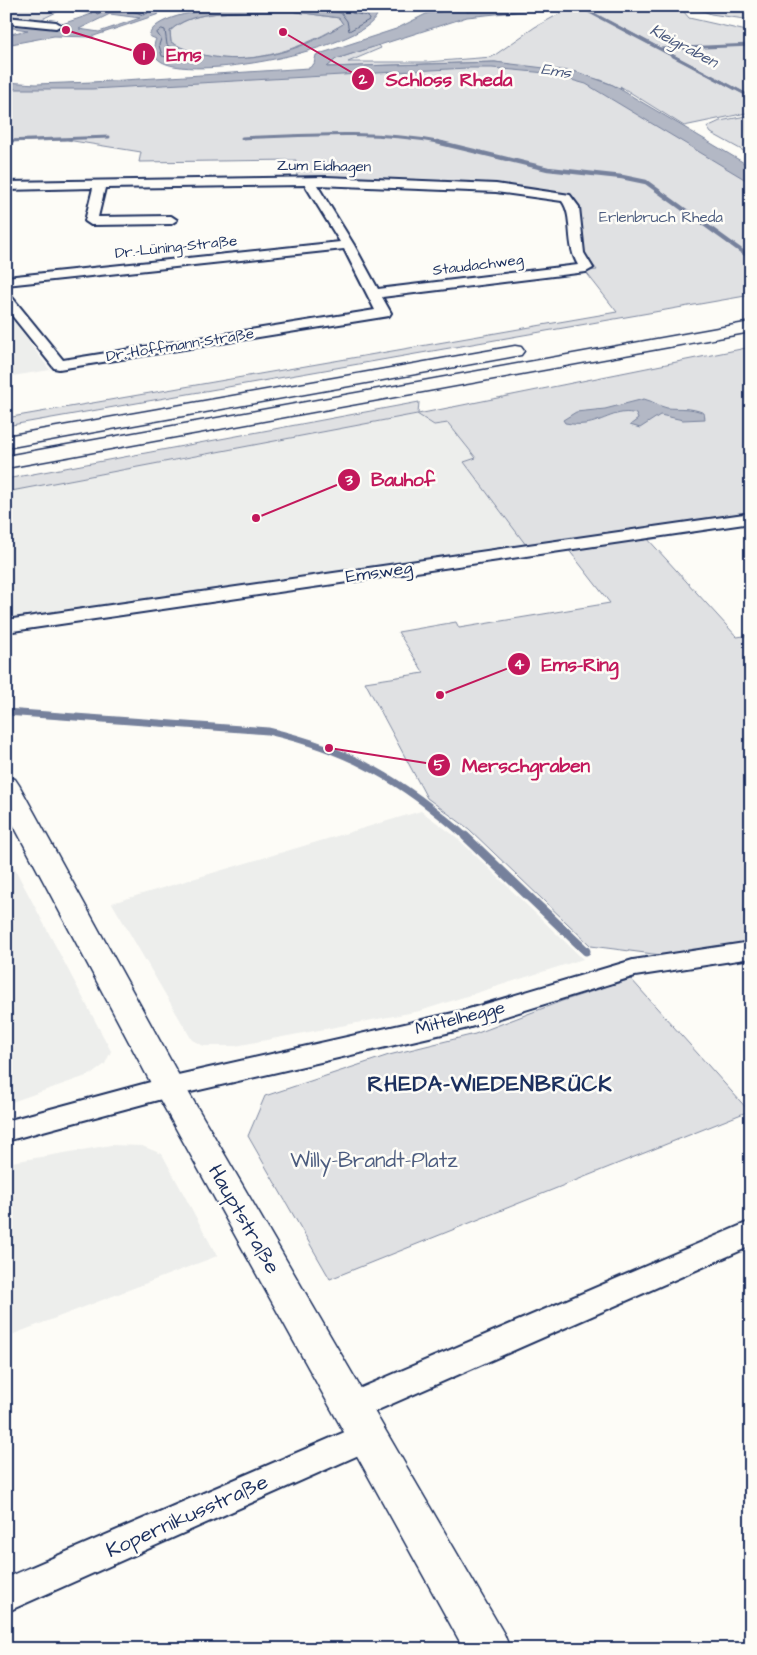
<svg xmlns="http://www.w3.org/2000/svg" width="757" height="1655" viewBox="0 0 757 1655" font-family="'Architects Daughter',sans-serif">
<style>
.built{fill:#edeeec}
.green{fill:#e0e1e3;stroke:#7e88a0}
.water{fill:#b3b8c5;stroke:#76819c;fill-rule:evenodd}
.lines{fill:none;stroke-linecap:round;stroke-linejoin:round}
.shore{stroke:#586687;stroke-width:1}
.stream-far3{stroke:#76819c;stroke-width:3}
.stream-far2{stroke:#76819c;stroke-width:4.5}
.stream-far1{stroke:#76819c;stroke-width:7}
.stream{stroke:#76819c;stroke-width:9}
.minor-casing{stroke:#1b2f5e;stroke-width:4}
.tertiary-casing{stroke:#1b2f5e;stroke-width:3}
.motorway-casing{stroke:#1b2f5e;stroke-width:3}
.minor{fill:#fdfcf7;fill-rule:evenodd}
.tertiary{fill:#fdfcf7;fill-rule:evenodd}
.motorway{fill:#fdfcf7;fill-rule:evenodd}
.labels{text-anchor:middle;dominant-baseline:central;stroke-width:5;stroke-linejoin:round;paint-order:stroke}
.far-street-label{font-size:15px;fill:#1b2f5e;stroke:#fdfcf7}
.far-park-label{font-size:15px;fill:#4c5c7f;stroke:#fdfcf7}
.far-water-label{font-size:16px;font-style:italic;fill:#49587d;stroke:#fdfcf7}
.street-label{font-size:18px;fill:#1b2f5e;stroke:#fdfcf7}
.near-park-label{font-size:21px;fill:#4c5c7f;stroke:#fdfcf7}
.near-street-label{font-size:21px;fill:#1b2f5e;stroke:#fdfcf7}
.district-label{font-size:22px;font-weight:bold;letter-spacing:1px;fill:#1b2f5e;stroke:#fdfcf7}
.leader{fill:none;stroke:#c2185b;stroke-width:2}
.callout-dot{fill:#c2185b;stroke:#fdfcf7;stroke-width:2}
.mark-label{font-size:15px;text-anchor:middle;font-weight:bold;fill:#fff}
.callout-label{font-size:19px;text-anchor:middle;font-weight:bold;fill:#c2185b;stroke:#fdfcf7;stroke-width:5;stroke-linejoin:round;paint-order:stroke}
</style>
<rect width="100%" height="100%" fill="#fdfcf7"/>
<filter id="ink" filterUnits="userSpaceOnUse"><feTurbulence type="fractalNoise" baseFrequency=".02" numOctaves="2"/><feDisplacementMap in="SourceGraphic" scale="10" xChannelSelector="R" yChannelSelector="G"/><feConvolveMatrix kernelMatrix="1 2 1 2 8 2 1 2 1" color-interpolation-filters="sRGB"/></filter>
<g filter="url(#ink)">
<path class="built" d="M 6,311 L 50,370 L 6,377 Z
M 417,414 L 434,425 L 448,422 L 476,458 L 464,462 L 526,545 L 6,620 L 6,492 Z
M 421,811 L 455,836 L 583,959 L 420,1011 L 235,1046 L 204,1046 L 192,1040 L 112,903 Z
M 6,852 L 111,1051 L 105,1064 L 92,1074 L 6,1104 Z
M 111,1145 L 142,1146 L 162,1154 L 217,1256 L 6,1337 L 6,1163 Z"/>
<path class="green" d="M 6,6 L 69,6 L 38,21 L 6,17 Z
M 581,6 L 679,6 L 689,18 L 751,32 L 751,96 Z
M 690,6 L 751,6 L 751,20 L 711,14 Z
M 583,9 L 751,98 L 751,112 L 684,126 L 620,86 L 624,90 L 601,80 L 495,62 L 327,67 L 336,59 L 379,45 L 381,48 L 348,62 L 427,62 L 492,57 L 535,27 L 565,11 Z
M 254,11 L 290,11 L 339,18 L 343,24 C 290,56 228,73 171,43 L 170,31 C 191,11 227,13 254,11 Z
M 500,65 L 573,76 L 751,175 L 751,295 L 6,426 L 6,418 L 617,312 L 585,271 L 597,270 L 583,252 L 579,207 L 571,198 L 550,191 L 500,185 L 297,179 L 296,160 L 139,162 L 141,152 L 67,140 L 6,142 L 6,86 Z
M 751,115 L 751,155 L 711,133 L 707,127 L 720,121 Z
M 751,347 L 751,512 L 526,545 L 464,462 L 476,458 L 448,423 L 434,425 L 417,414 L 6,492 L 6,479 L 419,402 L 418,414 Z
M 646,537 L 737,637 L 751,635 L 751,942 L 661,955 L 591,946 L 469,829 L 427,798 L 365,682 L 424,673 L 398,632 L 456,622 L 459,628 L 610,603 L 568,549 Z
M 631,979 L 749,1111 L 330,1279 L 248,1136 L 265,1096 L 389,1055 L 475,1034 L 562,1001 Z"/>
<path class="water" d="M 90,6 L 151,6 L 159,14 L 91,37 L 54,36 L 6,45 L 6,35 L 28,30 L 6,27 L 6,24 L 53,27 L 92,14 L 81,12 ZM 110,14 L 140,18 L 99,32 L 79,29 Z
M 334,6 L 362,9 L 377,15 C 363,49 187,84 159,60 C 153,56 153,45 156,39 L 149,36 C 158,0 303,6 334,6 ZM 254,11 L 290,11 L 339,18 L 343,24 C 293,57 225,73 171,42 L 170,31 C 190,11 227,13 254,11 Z
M 492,6 L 531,7 L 524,11 L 467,17 L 336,59 L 327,67 L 495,62 L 577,72 L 613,85 L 751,167 L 751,183 L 586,84 L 546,73 L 492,68 L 467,68 L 92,89 L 6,89 L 6,82 L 36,84 L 93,82 L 309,68 L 314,64 L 316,55 L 396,29 L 428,13 Z
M 644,399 C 653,401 658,406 667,408 C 680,409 691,407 704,413 L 705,419 L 683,420 L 660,415 L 640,428 L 630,425 L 638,419 L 636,414 C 618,408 603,422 585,424 C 578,425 572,424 565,423 L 563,420 L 576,412 L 605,409 Z"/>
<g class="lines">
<path class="shore" d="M 92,6 L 97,14 C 111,8 129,8 143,15 L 148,13 L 147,6
M 296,6 L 341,13 L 347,21 L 349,31 L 369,20 L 368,16 L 352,13 L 349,6
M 465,6 L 467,12 L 518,6
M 162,29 L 165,30 L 167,45 L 187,57 L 187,61 L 162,56 L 159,45 L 161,39 L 157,33 Z"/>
<path class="stream-far3" d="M 578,6 L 751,97
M 660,49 L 751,45
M 242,138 C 309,135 377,130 443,143
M 6,141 L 109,137"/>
<path class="stream-far2" d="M 437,142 L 548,169 L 622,177 L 646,182 L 751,258"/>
<path class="stream-far1" d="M 6,712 L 268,731 C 351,750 403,781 466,837"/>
<path class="stream" d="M 465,836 L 586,951"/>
<defs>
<path id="minor" d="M 6,17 L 56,22 L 61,25 L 56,28 L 6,23 Z
M 326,177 L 496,184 L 570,195 L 579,207 L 584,253 L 593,268 L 586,272 L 382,297 L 391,313 L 389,316 L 59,369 L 54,368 L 6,308 L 6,295 L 11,296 L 63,360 L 375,310 L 344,249 L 6,285 L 6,277 L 340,242 L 305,185 L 105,188 L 98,217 L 171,216 L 177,220 L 171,224 L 91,225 L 85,221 L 93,188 L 6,190 L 6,182 ZM 317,185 L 496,192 L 562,201 C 574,217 565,243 578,265 L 378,289 L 354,245 Z
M 751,513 L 751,523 L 6,632 L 6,620 Z
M 751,942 L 751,958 L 635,976 L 464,1029 L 169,1097 L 6,1141 L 6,1121 L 169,1077 L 462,1011 L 633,960 Z
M 751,1221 L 751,1246 L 362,1417 L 351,1421 L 340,1417 L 335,1407 L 340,1397 Z
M 368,1422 L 379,1426 L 384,1436 L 379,1446 L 6,1612 L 6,1578 Z"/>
<path id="tertiary" d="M 6,777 L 15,779 L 19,785 L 183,1083 L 504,1634 L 510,1649 L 464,1649 L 153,1087 L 6,811 Z"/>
<path id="motorway" d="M 751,322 L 751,332 L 6,468 L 6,456 Z
M 515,346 L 521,347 L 524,351 L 521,355 L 6,448 L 6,436 Z"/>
</defs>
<use href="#minor" class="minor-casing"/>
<use href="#tertiary" class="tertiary-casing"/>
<use href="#motorway" class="motorway-casing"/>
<use href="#minor" class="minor"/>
<use href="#tertiary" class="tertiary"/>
<use href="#motorway" class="motorway"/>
</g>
</g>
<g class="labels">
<g class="far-street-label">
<text transform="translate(324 166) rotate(1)">Zum Eidhagen</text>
<text transform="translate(176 247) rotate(-6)">Dr.-Lüning-Straße</text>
<text transform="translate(478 265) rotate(-7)">Staudachweg</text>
<text transform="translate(180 345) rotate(-9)">Dr.-Hoffmann-Straße</text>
</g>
<g class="far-park-label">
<text x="661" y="217">Erlenbruch Rheda</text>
</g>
<g class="far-water-label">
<text transform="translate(684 46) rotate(28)">Kleigraben</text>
<text transform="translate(556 71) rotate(9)">Ems</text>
</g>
<g class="street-label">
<text transform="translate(379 572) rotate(-8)">Emsweg</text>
<text transform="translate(460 1018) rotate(-14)">Mittelhegge</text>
</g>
<g class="near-park-label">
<text x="374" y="1160">Willy-Brandt-Platz</text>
</g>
<g class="near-street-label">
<text transform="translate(244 1219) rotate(60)">Hauptstraße</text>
<text transform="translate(187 1516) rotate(-24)">Kopernikusstraße</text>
</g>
<g class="district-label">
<text x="490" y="1084">RHEDA-WIEDENBRÜCK</text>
</g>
</g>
<path class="leader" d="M66 30L144 54M283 32L363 79M256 518L349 480M440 695L519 664M329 748L439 765"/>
<g class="callout-dot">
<circle cx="66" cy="30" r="5"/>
<circle cx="283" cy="32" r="5"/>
<circle cx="256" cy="518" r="5"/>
<circle cx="440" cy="695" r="5"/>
<circle cx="329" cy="748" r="5"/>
<circle cx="144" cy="54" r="12"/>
<circle cx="363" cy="79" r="12"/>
<circle cx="349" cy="480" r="12"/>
<circle cx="519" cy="664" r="12"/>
<circle cx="439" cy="765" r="12"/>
</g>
<g class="mark-label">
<text x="144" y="60">1</text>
<text x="363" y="84">2</text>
<text x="349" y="485">3</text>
<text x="519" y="669">4</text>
<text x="439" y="770">5</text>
</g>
<g class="callout-label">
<text x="184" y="61">Ems</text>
<text x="449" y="86">Schloss Rheda</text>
<text x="403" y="486">Bauhof</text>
<text x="580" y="671">Ems-Ring</text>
<text x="526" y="772">Merschgraben</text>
</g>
<rect width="757" height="1655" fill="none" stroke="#fdfcf7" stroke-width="25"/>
<rect x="12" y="12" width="732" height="1630" fill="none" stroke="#1b2f5e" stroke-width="2" filter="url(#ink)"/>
</svg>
